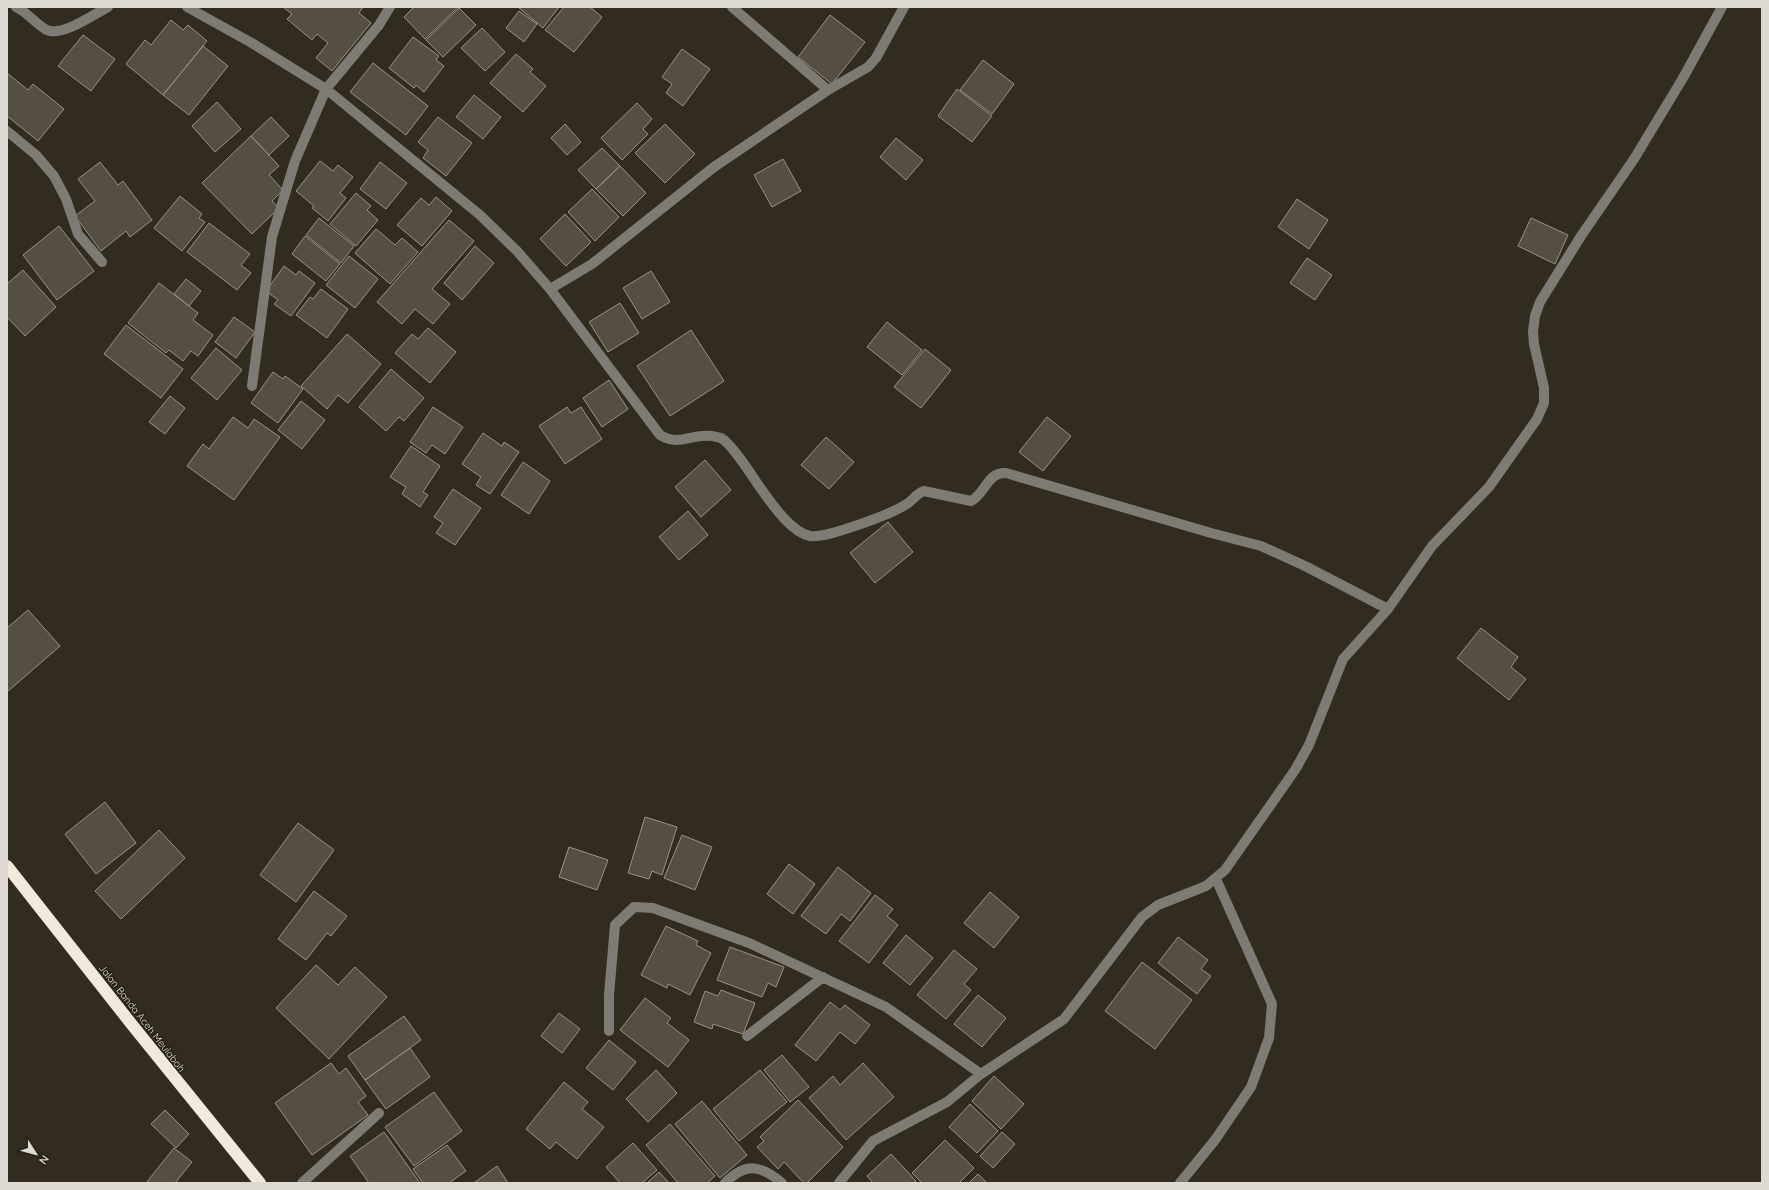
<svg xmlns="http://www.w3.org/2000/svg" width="1769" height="1190" viewBox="0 0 1769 1190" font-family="Quicksand,sans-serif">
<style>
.building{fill:#554f43;stroke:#999285}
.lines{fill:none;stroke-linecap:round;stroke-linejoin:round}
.minor{stroke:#7e7b75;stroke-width:10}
.highway{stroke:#f1e9db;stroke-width:12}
.labels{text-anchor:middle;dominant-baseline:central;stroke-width:3;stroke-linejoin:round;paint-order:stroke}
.street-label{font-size:10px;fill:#dedad3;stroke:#272217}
</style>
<rect width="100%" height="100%" fill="#312b20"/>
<path class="building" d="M 283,7 L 363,7 L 359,13 L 371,23 L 332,71 L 316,58 L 328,43 L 317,34 L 312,40 L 287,19 L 292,14 Z
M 414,7 L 458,7 L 425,39 L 404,17 Z
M 518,7 L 559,7 L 543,28 Z
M 564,7 L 590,7 L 602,17 L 574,52 L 545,30 Z
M 459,8 L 476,25 L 443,57 L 426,40 Z
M 519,11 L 537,24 L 524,42 L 506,28 Z
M 830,15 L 865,42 L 832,84 L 798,57 Z
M 171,20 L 183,30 L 188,25 L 207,41 L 163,95 L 126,64 L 145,40 L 151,45 Z
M 482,28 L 505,52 L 485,71 L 461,48 Z
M 83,35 L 115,59 L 91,91 L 58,66 Z
M 413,37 L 439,56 L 436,60 L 444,66 L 424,92 L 416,85 L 414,88 L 389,68 Z
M 203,46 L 228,66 L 189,115 L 163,95 Z
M 682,49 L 710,69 L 683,106 L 666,93 L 672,84 L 662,77 Z
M 516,54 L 533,69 L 530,72 L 546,86 L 523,112 L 490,83 Z
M 983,60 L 1014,84 L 992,114 L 960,90 Z
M 373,63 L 428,106 L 406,135 L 350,92 Z
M 7,73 L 28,90 L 33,84 L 64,109 L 38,141 L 7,116 Z
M 957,89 L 992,116 L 972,142 L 938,116 Z
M 474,95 L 501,117 L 483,139 L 456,117 Z
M 217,102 L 241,129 L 215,152 L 192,126 Z
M 637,103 L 652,119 L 643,129 L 648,134 L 622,160 L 601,138 Z
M 271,117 L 289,136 L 269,155 L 251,136 Z
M 438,117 L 472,143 L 446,176 L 423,158 L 428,150 L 418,142 Z
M 565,124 L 581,142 L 567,155 L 551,138 Z
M 665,124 L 695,154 L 665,183 L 635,153 Z
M 251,136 L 279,166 L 269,175 L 283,190 L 272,201 L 279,208 L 252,234 L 202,183 Z
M 896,138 L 923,160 L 906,180 L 880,157 Z
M 602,148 L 620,166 L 596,189 L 578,170 Z
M 783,159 L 801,191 L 772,207 L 754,175 Z
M 320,161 L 333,171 L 338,165 L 353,177 L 340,193 L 346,198 L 328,221 L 312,208 L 314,206 L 296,191 Z
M 100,162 L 118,185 L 123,181 L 152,220 L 130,237 L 126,231 L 101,251 L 75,216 L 95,201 L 78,179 Z
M 380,162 L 407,183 L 386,209 L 360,189 Z
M 620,166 L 646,193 L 623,216 L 596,189 Z
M 592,189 L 619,217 L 595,241 L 568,212 Z
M 356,193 L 371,206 L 367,210 L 378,220 L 356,246 L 330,224 Z
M 180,196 L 202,214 L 199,218 L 205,222 L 182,251 L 154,228 Z
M 436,197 L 452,211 L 422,246 L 397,225 L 421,198 L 429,205 Z
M 1297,199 L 1328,220 L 1309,249 L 1278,227 Z
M 565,214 L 591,242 L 566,266 L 540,239 Z
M 319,218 L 354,246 L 341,263 L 306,235 Z
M 1531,218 L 1568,235 L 1555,264 L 1518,246 Z
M 449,220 L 474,241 L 432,289 L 450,304 L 433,324 L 415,309 L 402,324 L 377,302 Z
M 209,223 L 250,254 L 241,265 L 251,273 L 237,290 L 187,252 Z
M 59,226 L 94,271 L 57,300 L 23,255 Z
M 376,229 L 395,245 L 402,238 L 418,252 L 390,284 L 355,253 Z
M 305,236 L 340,264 L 326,281 L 292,254 Z
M 475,246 L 494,263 L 462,300 L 444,283 Z
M 349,256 L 378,279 L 355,308 L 326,285 Z
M 1307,258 L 1332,275 L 1315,300 L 1290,283 Z
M 284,266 L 296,275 L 299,271 L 315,283 L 291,316 L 274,304 L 278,300 L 266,291 Z
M 23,270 L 56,307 L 25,336 L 7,317 L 7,284 Z
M 651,271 L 670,302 L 642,319 L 623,288 Z
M 186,279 L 201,291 L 189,306 L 174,294 Z
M 159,283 L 198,313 L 193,320 L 213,335 L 198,356 L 191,351 L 183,361 L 169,350 L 166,353 L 128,323 Z
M 321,289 L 348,309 L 327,338 L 296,315 L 310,297 L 313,299 Z
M 620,303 L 639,333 L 608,352 L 589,322 Z
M 234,317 L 255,332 L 236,358 L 215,342 Z
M 887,322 L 922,350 L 902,375 L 867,347 Z
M 126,325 L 183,369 L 161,398 L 104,354 Z
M 428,328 L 456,352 L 430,383 L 395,353 L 412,334 L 418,339 Z
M 691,330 L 724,381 L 670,416 L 637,366 Z
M 347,334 L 381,364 L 348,403 L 338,395 L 327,409 L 301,386 Z
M 216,348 L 242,370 L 217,400 L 191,378 Z
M 925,349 L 951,370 L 921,408 L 894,387 Z
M 391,369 L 424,398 L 404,421 L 399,417 L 386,431 L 359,407 Z
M 273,372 L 283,379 L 285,376 L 303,389 L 278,423 L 251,403 Z
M 609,380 L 628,409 L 602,427 L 583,398 Z
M 170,396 L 185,408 L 165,434 L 149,422 Z
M 301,401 L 325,420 L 302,449 L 278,430 Z
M 433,407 L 463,427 L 445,454 L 432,445 L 426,453 L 410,442 Z
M 567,407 L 571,413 L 581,407 L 602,439 L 565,464 L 539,426 Z
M 233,417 L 248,428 L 254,419 L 280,437 L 234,500 L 187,466 L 203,444 L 209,449 Z
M 1047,417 L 1071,436 L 1043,471 L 1019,452 Z
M 483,433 L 502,446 L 504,442 L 519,452 L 490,494 L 476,485 L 481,477 L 462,464 Z
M 826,437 L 854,462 L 829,489 L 801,465 Z
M 411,446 L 440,466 L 423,492 L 428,495 L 420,507 L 402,494 L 406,487 L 390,477 Z
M 705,460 L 731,490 L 701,517 L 675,487 Z
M 523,462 L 550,481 L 529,514 L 501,495 Z
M 453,489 L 481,508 L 455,545 L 436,533 L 443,523 L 434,517 Z
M 688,511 L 708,535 L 679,560 L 659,537 Z
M 888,522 L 913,552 L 875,583 L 850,553 Z
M 28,610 L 60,646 L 7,692 L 7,628 Z
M 1481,628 L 1518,657 L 1511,667 L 1526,679 L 1509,700 L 1457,658 Z
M 105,802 L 136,843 L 96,874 L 65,834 Z
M 645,817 L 677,827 L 662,875 L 652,871 L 649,879 L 628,873 Z
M 298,823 L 334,850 L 296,902 L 260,875 Z
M 159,830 L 185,858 L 121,919 L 95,891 Z
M 682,835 L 712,847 L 695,890 L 664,878 Z
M 569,847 L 608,860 L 597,890 L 559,877 Z
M 789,864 L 815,884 L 793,914 L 767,894 Z
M 838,867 L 871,893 L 850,921 L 841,914 L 826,934 L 801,916 Z
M 314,891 L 347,916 L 331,936 L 327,933 L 306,960 L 278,939 Z
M 990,892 L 1019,917 L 994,948 L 964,923 Z
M 875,895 L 893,909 L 887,916 L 898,925 L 869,963 L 839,941 Z
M 666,926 L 698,941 L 696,945 L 711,953 L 690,995 L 668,984 L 667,988 L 641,975 Z
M 906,935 L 933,958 L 910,985 L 883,963 Z
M 1178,937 L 1208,960 L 1201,969 L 1211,976 L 1197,994 L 1158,963 Z
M 730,947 L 784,967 L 776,987 L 768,983 L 762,997 L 717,980 Z
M 954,950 L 977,969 L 964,984 L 971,990 L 946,1019 L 917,995 Z
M 1142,962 L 1192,1000 L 1155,1049 L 1105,1011 Z
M 316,965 L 338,985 L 355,967 L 387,997 L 329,1059 L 276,1008 Z
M 721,990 L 755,1003 L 743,1034 L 713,1024 L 712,1029 L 694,1022 L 705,991 L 718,996 Z
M 978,995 L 1006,1018 L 982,1047 L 954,1024 Z
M 645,998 L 671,1018 L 667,1023 L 689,1040 L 668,1067 L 620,1030 Z
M 830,1002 L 840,1010 L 845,1005 L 870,1025 L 855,1044 L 840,1032 L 816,1061 L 795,1045 Z
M 559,1013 L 580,1029 L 562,1053 L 541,1036 Z
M 404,1016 L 421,1040 L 365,1080 L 348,1056 Z
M 609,1040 L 636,1062 L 613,1090 L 586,1068 Z
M 410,1048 L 430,1077 L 386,1109 L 365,1080 Z
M 782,1055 L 809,1087 L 790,1102 L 764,1070 Z
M 331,1063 L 339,1074 L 346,1068 L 366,1096 L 358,1102 L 368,1115 L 312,1155 L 275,1103 Z
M 863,1063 L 894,1097 L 846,1140 L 809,1098 L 833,1076 L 840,1085 Z
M 656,1070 L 677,1093 L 648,1122 L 626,1099 Z
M 760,1070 L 787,1102 L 739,1141 L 713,1109 Z
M 994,1076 L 1024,1104 L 1001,1129 L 972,1101 Z
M 564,1082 L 588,1102 L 582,1109 L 604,1127 L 577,1159 L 556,1142 L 550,1149 L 526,1129 Z
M 434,1092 L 462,1131 L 414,1166 L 385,1127 Z
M 798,1100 L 843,1147 L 807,1183 L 804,1183 L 784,1162 L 778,1169 L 757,1147 L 764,1141 L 760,1137 Z
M 702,1101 L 747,1155 L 720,1178 L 675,1124 Z
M 970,1104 L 998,1131 L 977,1153 L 949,1127 Z
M 165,1110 L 189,1134 L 176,1148 L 151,1124 Z
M 670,1124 L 715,1176 L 707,1183 L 678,1183 L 646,1145 Z
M 384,1132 L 420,1183 L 369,1183 L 350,1156 Z
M 1002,1132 L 1015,1144 L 993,1168 L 980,1156 Z
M 945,1140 L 974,1168 L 959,1183 L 922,1183 L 912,1173 Z
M 633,1143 L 657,1170 L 642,1183 L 620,1183 L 606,1167 Z
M 447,1145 L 466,1171 L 449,1183 L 423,1183 L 413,1169 Z
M 174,1148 L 192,1162 L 175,1183 L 146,1183 Z
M 891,1154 L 916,1181 L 913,1183 L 873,1183 L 867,1176 Z
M 497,1166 L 508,1183 L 474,1183 Z
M 659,1172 L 669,1183 L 647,1183 Z
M 978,1174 L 987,1183 L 969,1183 Z"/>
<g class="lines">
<path class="minor" d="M 16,7 C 27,12 35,23 45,29 C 60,39 94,14 108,7
M 187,7 L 250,42 L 326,89 L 480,215 L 517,251 L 550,289 L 660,435 C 680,447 691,433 712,436 C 715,437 719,437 721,438 C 732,444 751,474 759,486 C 770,501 790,532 810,536 C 825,539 891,514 905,505 C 913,501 915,494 924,491 L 971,501 C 986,493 987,472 1006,473 L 1211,533 L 1261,546 L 1305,566 L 1388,609
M 732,7 L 828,90
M 7,131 L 36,155 L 54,176 L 66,199 L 78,234 L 102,262
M 550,289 L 592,264 L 714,167 L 828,90 L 868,67 L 876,58 L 904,7
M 252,386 L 272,237 L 295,161 L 326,89 L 379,25 L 390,7
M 609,1031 L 609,995 L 615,925 L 634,907 L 653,908 L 749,943 L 886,1007 L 981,1074
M 747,1036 L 823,977
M 302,1183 L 379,1113
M 725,1183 C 746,1162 761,1165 782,1183
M 839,1183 L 873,1141 L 947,1102 L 981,1074 L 1064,1019 L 1142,917 L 1158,905 L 1206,886 L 1225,870 L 1295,770 L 1309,745 L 1343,659 L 1388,609 L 1432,546 L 1489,487 L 1537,419 L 1544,403 L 1544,388 L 1534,344 L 1533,331 L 1535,316 L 1540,302 L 1581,236 L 1634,159 L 1683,78 L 1722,7
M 1180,1183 L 1215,1140 L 1251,1087 L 1269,1038 L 1272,1004 L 1216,879"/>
<path class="highway" d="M 7,866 L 133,1026 L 260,1183"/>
</g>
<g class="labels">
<g class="street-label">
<text transform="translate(142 1018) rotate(52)">Jalan Banda Aceh Meulaboh</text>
</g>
</g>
<rect width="1769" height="1190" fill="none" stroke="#dedad3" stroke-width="16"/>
<g transform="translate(36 1154) rotate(126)" stroke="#272217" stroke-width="3" paint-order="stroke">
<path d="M0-3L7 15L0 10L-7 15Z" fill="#dedad3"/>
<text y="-6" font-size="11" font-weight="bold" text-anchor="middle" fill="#dedad3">N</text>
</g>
</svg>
